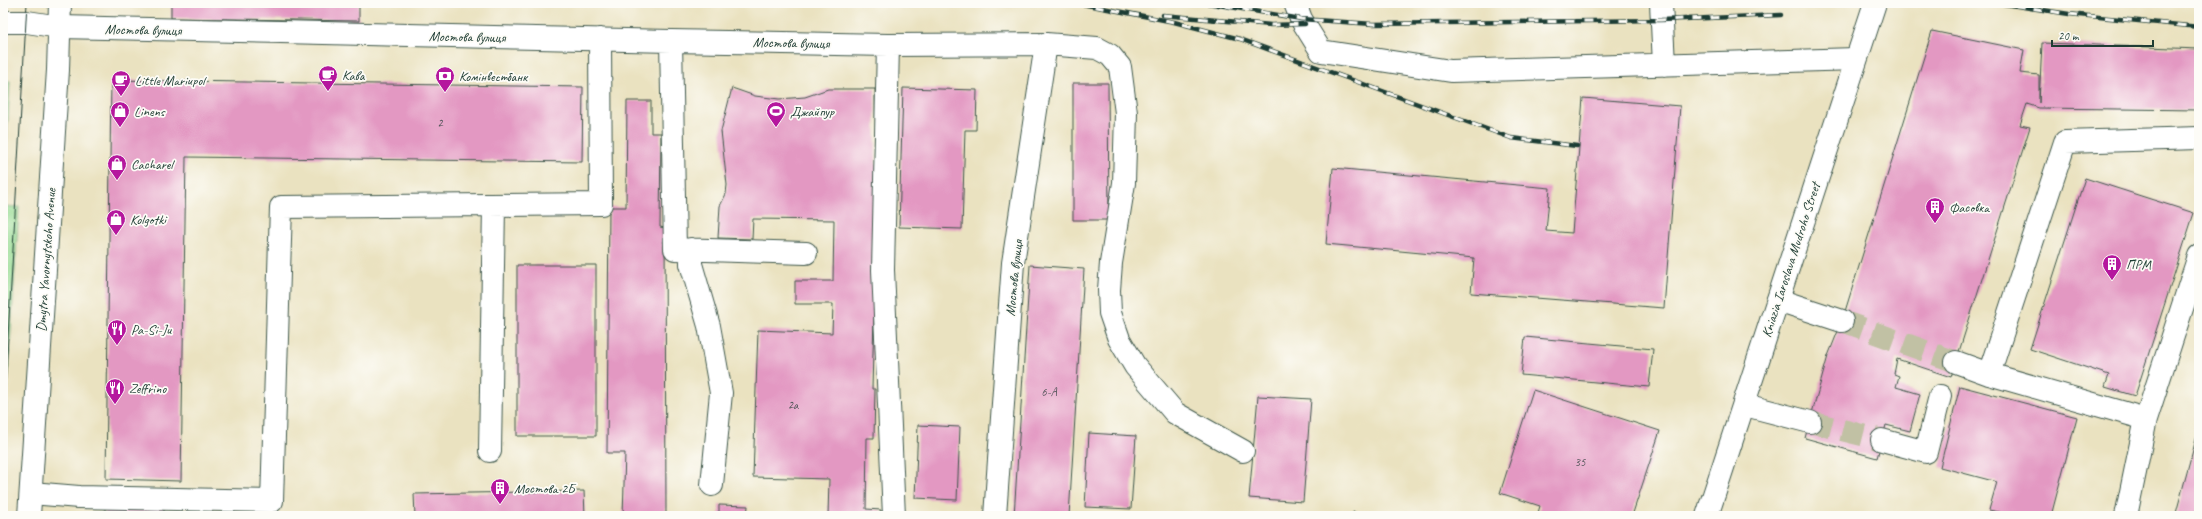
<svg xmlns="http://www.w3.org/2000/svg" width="2202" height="519" viewBox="0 0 2202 519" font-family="Caveat,sans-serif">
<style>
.green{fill:#96db93;stroke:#5a8c64}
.building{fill:#e398c2}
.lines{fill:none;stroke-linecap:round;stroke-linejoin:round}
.minor-tunnel{stroke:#c1c1a4;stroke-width:22;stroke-dasharray:22 11;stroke-linecap:butt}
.minor-casing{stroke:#3d5649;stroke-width:24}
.major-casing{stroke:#3d5649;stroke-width:24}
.minor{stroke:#fff;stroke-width:22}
.major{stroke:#fff;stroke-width:22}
.tram{stroke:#1f3d34;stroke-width:1}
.rail-casing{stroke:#1f3d34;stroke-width:4.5}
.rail{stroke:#fdfcf7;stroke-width:3;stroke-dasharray:9;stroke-linecap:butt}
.labels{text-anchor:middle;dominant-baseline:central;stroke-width:3.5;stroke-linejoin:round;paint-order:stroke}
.number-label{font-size:12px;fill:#505458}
.street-label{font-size:14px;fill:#1f3d34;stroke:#fdfcf7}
.poi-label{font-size:14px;fill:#1f3d34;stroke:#fdfcf7;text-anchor:start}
</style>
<rect width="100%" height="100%" fill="#fdfcf7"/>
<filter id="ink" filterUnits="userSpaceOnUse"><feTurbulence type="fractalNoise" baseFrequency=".025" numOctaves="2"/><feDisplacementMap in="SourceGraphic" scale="8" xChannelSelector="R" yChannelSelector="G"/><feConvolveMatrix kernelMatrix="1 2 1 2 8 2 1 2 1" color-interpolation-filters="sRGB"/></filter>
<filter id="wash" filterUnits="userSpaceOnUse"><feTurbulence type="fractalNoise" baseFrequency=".012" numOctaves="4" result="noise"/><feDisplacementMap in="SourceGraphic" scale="16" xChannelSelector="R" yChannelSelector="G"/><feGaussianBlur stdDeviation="0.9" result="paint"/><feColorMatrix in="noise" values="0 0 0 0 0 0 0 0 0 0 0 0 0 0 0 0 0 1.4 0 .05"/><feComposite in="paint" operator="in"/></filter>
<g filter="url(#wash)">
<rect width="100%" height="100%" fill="#eae2c0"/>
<path class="green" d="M 3,81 L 10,81 L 3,206 L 19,207 L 3,452 Z"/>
<g id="blocks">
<path class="building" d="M 171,3 L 359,3 L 359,21 L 171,18 Z
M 1932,31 L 2024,50 L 2020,73 L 2039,75 L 2039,103 L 2042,43 L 2199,49 L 2199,110 L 2039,108 L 2027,104 L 2020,125 L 2030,127 L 1951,377 L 1897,359 L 1894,374 L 1899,376 L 1896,387 L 1920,394 L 1910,431 L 1886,425 L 1877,458 L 1805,438 L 1828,356 L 1842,321 Z
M 111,80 L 583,87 L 582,162 L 186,157 L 181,481 L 106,479 Z
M 1073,83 L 1108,83 L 1109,220 L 1073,220 Z
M 732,88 L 755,96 L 779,99 L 805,97 L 828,89 L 875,89 L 876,164 L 878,165 L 872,389 L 875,389 L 874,438 L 867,438 L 866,509 L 881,510 L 880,516 L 828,516 L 829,479 L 753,477 L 758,330 L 832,333 L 833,304 L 795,304 L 795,281 L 833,281 L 834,220 L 753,219 L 752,239 L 718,238 L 720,206 L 726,194 L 727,185 L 721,131 Z
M 903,88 L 977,90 L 976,130 L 965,130 L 962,229 L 899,227 Z
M 1583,98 L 1680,106 L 1664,308 L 1471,293 L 1474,258 L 1326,244 L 1333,168 L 1550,188 L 1546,231 L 1572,233 Z
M 627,101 L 651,101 L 651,133 L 661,133 L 660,227 L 665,228 L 666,516 L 623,516 L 625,453 L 607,453 L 609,207 L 626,207 Z
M 2085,178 L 2194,213 L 2135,396 L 2105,387 L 2109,375 L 2030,349 Z
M 517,265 L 596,265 L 596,436 L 517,436 Z
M 1030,265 L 1084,269 L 1069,516 L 1014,516 Z
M 1525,337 L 1653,349 L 1649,387 L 1521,375 Z
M 1960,386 L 2077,417 L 2051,516 L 2003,516 L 2004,513 L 1989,510 L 1997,482 L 1940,467 Z
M 1533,390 L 1660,431 L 1632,516 L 1537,516 L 1540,506 L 1500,493 Z
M 1258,396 L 1311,399 L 1303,502 L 1249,498 Z
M 918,425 L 960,427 L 957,500 L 915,498 Z
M 2199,428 L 2199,516 L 2186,516 L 2176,513 Z
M 1089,433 L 1136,436 L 1131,509 L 1085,507 Z
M 584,491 L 585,516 L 415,516 L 414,494 Z
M 719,505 L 748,506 L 747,516 L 719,516 Z
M 105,508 L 164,508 L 164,516 L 105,516 Z
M 1353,512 L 1370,515 L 1370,516 L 1352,516 Z"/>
</g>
</g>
<g filter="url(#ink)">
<use href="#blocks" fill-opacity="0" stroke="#3d5649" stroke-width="1"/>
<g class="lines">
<path class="minor-tunnel" d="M 1842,321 L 1956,362
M 1810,422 L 1882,440"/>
<defs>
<path id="minor" d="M 1295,3 L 1301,19 L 1321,51 L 1451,71 L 1856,59
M 1661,3 L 1664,65
M 60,27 L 671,41 L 888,45 L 1046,44 L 1097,48 L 1110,55 L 1120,67 L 1126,113 L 1124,183 L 1111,263 L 1109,290 L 1110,313 L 1119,339 L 1135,366 L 1175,413 L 1243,451
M 671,41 L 675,249 L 806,253
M 888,45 L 883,270 L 894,516
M 691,249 L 691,264 L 709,326 L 721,393 L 712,485
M 1778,300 L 1842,321
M 1956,362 L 1989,374 L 2146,419
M 1989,374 L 2065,142 L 2199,138
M 1745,405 L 1810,422
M 1882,440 L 1926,452 L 1940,396
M 490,451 L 494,205
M 31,493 L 79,497 L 272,501 L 281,207 L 601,204 L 600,39
M 995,516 L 1013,263 L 1046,44
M 2126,516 L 2146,419 L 2199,256"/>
<path id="major" d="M 3,22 L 27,22 L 60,27
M 29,516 L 58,70 L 60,3
M 1707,516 L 1875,3"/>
</defs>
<use href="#minor" class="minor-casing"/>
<use href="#major" class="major-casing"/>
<use href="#minor" class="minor"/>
<use href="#major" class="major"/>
<path class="tram" d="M 3,425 L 27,3"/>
<defs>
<path id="rail" d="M 1077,3 L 1174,22 L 1240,39 L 1511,138 L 1577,146
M 1207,3 L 1301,19 L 1373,24 L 1661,20 L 1781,15
M 1998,3 L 2069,14 L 2199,27
M 1163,15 L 1271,25 L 1305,24"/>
</defs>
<use href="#rail" class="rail-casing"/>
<use href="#rail" class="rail"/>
</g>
</g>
<defs>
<symbol id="cafe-pin" viewBox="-11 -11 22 30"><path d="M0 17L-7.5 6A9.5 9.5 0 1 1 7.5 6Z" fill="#b5179e" stroke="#fdfcf7"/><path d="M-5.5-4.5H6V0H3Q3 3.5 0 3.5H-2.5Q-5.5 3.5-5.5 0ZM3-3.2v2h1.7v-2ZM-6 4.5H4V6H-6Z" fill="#fff"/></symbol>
<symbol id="bank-pin" viewBox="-11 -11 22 30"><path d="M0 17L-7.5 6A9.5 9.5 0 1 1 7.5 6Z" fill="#b5179e" stroke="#fdfcf7"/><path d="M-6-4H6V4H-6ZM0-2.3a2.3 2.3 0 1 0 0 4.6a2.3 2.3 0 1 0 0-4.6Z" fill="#fff"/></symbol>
<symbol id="shop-pin" viewBox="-11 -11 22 30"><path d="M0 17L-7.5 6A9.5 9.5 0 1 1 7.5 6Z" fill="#b5179e" stroke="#fdfcf7"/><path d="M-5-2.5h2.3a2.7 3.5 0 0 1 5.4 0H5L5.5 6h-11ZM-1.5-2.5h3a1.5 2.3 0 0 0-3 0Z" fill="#fff"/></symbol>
<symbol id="stadium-pin" viewBox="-11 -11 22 30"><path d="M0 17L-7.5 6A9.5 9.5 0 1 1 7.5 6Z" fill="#b5179e" stroke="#fdfcf7"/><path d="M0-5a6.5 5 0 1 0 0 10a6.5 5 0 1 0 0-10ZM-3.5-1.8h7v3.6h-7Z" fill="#fff"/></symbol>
<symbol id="building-pin" viewBox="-11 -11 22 30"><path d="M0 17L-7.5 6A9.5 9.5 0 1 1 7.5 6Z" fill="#b5179e" stroke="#fdfcf7"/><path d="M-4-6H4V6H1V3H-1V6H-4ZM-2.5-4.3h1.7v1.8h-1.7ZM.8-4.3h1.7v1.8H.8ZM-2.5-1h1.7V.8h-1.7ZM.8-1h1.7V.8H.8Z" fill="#fff"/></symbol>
<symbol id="restaurant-pin" viewBox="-11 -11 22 30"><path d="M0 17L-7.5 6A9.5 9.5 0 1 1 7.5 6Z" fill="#b5179e" stroke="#fdfcf7"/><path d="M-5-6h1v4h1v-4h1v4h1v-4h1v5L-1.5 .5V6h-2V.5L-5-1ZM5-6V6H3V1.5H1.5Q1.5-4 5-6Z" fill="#fff"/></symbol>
</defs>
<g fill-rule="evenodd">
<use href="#cafe-pin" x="317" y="64" width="22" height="30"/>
<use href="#bank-pin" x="434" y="65" width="22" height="30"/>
<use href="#cafe-pin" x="110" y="69" width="22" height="30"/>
<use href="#shop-pin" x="109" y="100" width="22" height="30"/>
<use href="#stadium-pin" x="765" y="100" width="22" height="30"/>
<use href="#shop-pin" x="106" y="153" width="22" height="30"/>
<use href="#building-pin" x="1924" y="196" width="22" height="30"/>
<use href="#shop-pin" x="105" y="208" width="22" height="30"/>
<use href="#building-pin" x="2101" y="253" width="22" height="30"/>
<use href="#restaurant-pin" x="106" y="318" width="22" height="30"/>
<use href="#restaurant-pin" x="104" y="377" width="22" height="30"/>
<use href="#building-pin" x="489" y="477" width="22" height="30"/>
</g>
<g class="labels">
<g class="number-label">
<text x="440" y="123">2</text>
<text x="1049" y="392">6-А</text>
<text x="793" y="405">2а</text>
<text x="1580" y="462">35</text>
</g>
<g class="street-label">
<text transform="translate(143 30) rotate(1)">Мостова вулиця</text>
<text transform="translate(467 37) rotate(1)">Мостова вулиця</text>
<text transform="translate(791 43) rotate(1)">Мостова вулиця</text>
<text transform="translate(46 260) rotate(-86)">Dmytra Yavornytskoho Avenue</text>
<text transform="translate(1791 260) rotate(-72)">Kniazia Iaroslava Mudroho Street</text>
<text transform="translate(1014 278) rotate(-84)">Мостова вулиця</text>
</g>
<g class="poi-label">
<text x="342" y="75">Кава</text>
<text x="459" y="76">Комінвестбанк</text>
<text x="135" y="80">Little Mariupol</text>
<text x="134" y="111">Linens</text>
<text x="790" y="111">Джайпур</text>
<text x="131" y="164">Cacharel</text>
<text x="1949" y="207">Фасовка</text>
<text x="130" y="219">Kolgotki</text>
<text x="2126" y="264">ПРМ</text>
<text x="131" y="329">Pa-Si-Ju</text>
<text x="129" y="388">Zeffrino</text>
<text x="514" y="488">Мостова 2Б</text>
</g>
</g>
<rect width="2202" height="519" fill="none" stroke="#fdfcf7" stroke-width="16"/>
<path d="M2052 40v6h101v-6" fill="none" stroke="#1f3d34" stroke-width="2"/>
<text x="2058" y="40" font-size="12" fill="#1f3d34" stroke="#fdfcf7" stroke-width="3" paint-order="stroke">20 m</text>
</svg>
